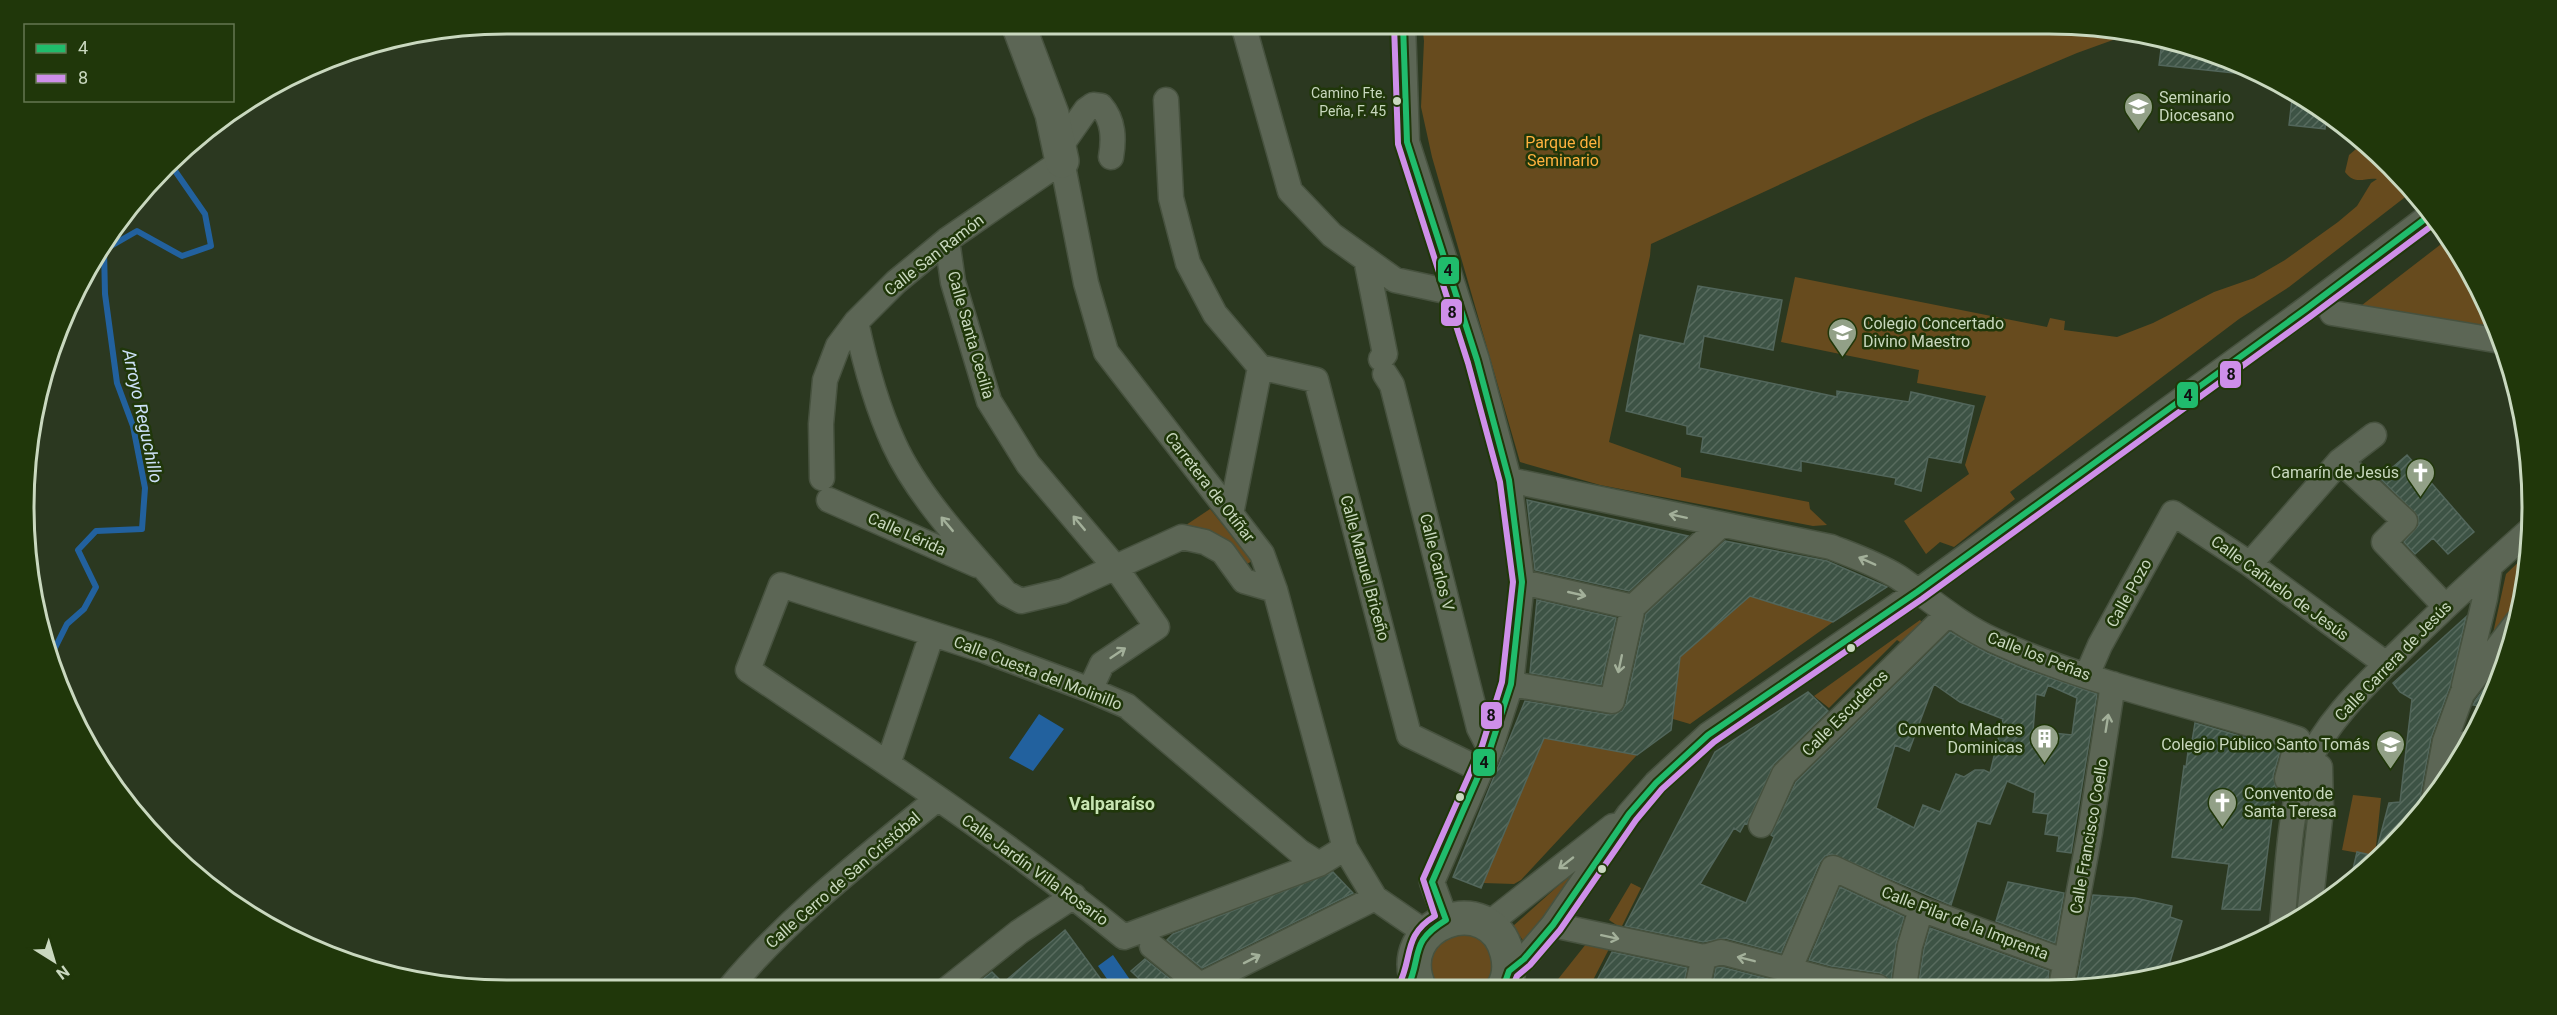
<svg xmlns="http://www.w3.org/2000/svg" width="2557" height="1015" viewBox="0 0 2557 1015" font-family="Roboto,sans-serif">
<style>
.green{fill:#674b1e}
.water{fill:#22619e}
.lines{fill:none;stroke-linecap:round;stroke-linejoin:round}
.stream{stroke:#22619e;stroke-width:6}
.building{fill:url(#building-hatch);stroke:#52665b;stroke-width:1.5;fill-rule:evenodd}
.street-casing{stroke:#47523f;stroke-width:27}
.secondary-casing{stroke:#47523f;stroke-width:36}
.street{stroke:#5c6655;stroke-width:24}
.secondary{stroke:#5c6655;stroke-width:33}
.bus-1-casing{stroke:#20370a;stroke-width:10}
.bus-2-casing{stroke:#20370a;stroke-width:10}
.bus-1{stroke:#20bc6c;stroke-width:6}
.bus-2{stroke:#ce8fe9;stroke-width:6}
.oneway{stroke:#a3b09a}
.bus-dot{fill:#c9d8bf;stroke:#20370a;stroke-width:2}
.labels{text-anchor:middle;dominant-baseline:central;stroke-width:5;stroke-linejoin:round;paint-order:stroke}
.bus-label{font-size:14px;fill:#c9d8bf;stroke:#20370a;text-anchor:end}
.poi-label{font-size:16px;fill:#c9d8bf;stroke:#20370a;text-anchor:start}
.park-label{font-size:16px;fill:#ffb13e;stroke:#20370a}
.street-label{font-size:16px;fill:#c9d8bf;stroke:#20370a}
.water-label{font-size:18px;font-style:italic;fill:#cde1f8;stroke:#20370a}
.neighbourhood-label{font-size:18px;font-weight:bold;fill:#c8e5b3;stroke:#20370a}
.rim{fill:none;stroke:#c9d8bf;stroke-width:3}
.line-badge{stroke:#20370a;stroke-width:2}
.pale-badge-label{font-size:16px;text-anchor:middle;font-weight:bold;fill:#111}
</style>
<defs>
<pattern id="building-hatch" width="6" height="6" patternUnits="userSpaceOnUse" patternTransform="scale(1.5)"><rect width="6" height="6" fill="#3d5345"/><path d="M-1 1l2-2M0 6l6-6M5 7l2-2" fill="none" stroke="#586b5e"/></pattern>
</defs>
<rect width="100%" height="100%" fill="#2b3820"/>
<path class="green" d="M 1422,24 L 2049,24 L 2124,36 L 2077,53 L 1926,117 L 1651,244 L 1650,256 L 1609,442 L 1681,468 L 1681,477 L 1809,502 L 1810,509 L 1827,525 L 1813,526 L 1600,485 L 1520,462 L 1432,157 L 1421,107 L 1424,41 Z
M 2356,149 L 2362,152 L 2373,149 L 2413,191 L 2289,287 L 2239,319 L 2010,492 L 2015,499 L 1954,547 L 1940,542 L 1926,554 L 1904,521 L 1969,474 L 1965,465 L 1986,396 L 1917,383 L 1919,370 L 1781,342 L 1795,277 L 2047,327 L 2050,318 L 2065,321 L 2064,330 L 2117,337 L 2153,323 L 2214,292 L 2254,278 L 2285,260 L 2338,222 L 2357,206 L 2371,183 L 2377,179 C 2364,177 2356,186 2345,172 L 2349,155 Z
M 2449,238 L 2483,293 L 2499,336 L 2353,312 Z
M 1210,509 L 1252,561 L 1247,564 L 1229,543 L 1177,531 Z
M 2530,551 L 2529,570 L 2521,604 L 2490,647 L 2506,574 Z
M 1750,596 L 1833,622 L 1690,724 L 1673,719 L 1680,657 Z
M 1920,620 L 1924,624 L 1903,644 L 1897,640 L 1829,708 L 1814,696 Z
M 1544,738 L 1637,755 L 1521,880 L 1514,884 L 1483,883 Z
M 2353,795 L 2381,798 L 2375,856 L 2342,850 Z
M 1596,852 L 1524,942 L 1513,926 Z
M 1631,883 L 1641,888 L 1621,928 L 1609,920 Z
M 1459,933 C 1486,937 1488,944 1494,969 L 1484,988 L 1440,989 C 1426,975 1427,954 1441,941 C 1445,937 1454,935 1459,933 Z
M 1586,944 L 1610,947 L 1589,988 L 1551,988 Z"/>
<path class="water" d="M 1039,714 L 1064,729 L 1033,771 L 1009,758 Z
M 1113,955 L 1133,984 L 1125,989 L 1114,989 L 1098,966 Z"/>
<g class="lines">
<path class="stream" d="M 50,658 L 67,624 L 84,609 L 96,587 L 78,550 L 96,531 L 142,529 L 145,488 L 133,426 L 117,383 L 105,294 L 104,250 L 137,231 L 182,256 L 211,246 L 205,214 L 171,165"/>
</g>
<path class="building" d="M 2162,42 L 2205,50 L 2254,72 L 2253,75 L 2159,65 Z
M 2293,90 L 2326,114 L 2325,129 L 2289,125 Z
M 1698,286 L 1782,300 L 1773,350 L 1704,336 L 1699,368 L 1837,397 L 1837,391 L 1909,402 L 1911,392 L 1974,406 L 1961,463 L 1928,457 L 1921,491 L 1895,484 L 1896,478 L 1801,461 L 1801,471 L 1701,452 L 1703,437 L 1687,434 L 1687,426 L 1626,411 L 1640,335 L 1684,344 Z
M 2407,455 L 2474,532 L 2448,554 L 2433,538 L 2415,554 L 2404,542 L 2419,525 L 2418,516 L 2380,478 Z
M 1527,500 L 1688,536 L 1629,591 L 1535,570 Z
M 1725,541 L 1827,561 L 1887,587 L 1833,622 L 1750,596 L 1680,657 L 1671,730 L 1637,755 L 1544,738 L 1481,888 L 1453,877 L 1525,701 L 1610,715 L 1622,711 L 1626,704 L 1646,614 Z
M 1537,600 L 1616,618 L 1601,685 L 1530,673 Z
M 2466,617 L 2450,686 L 2431,738 L 2421,792 L 2421,799 L 2426,806 L 2368,871 L 2350,882 L 2357,852 L 2375,856 L 2389,803 L 2400,802 L 2412,699 L 2400,692 L 2393,683 Z
M 1950,632 L 1987,653 L 2024,669 L 2097,694 L 2071,853 L 2057,851 L 2059,836 L 2045,834 L 2048,814 L 2033,812 L 2035,793 L 2007,781 L 1990,824 L 1977,821 L 1951,905 L 1832,854 L 1825,856 L 1820,862 L 1781,953 L 1725,938 L 1703,942 L 1625,926 L 1715,752 L 1808,692 L 1828,711 L 1774,764 L 1747,824 L 1745,823 L 1740,832 L 1734,828 L 1700,884 L 1746,903 L 1774,837 L 1771,835 L 1796,782 ZM 1934,684 L 1960,702 L 2003,719 L 1990,773 L 1984,770 L 1975,770 L 1964,777 L 1956,774 L 1940,812 L 1923,805 L 1914,828 L 1876,808 L 1895,745 L 1909,751 ZM 2048,685 L 2077,698 L 2072,735 L 2033,731 L 2036,694 L 2044,696 Z
M 2509,656 L 2485,707 L 2473,705 L 2475,701 Z
M 2195,723 L 2281,748 L 2273,776 L 2276,787 L 2260,910 L 2222,909 L 2229,864 L 2172,857 L 2184,766 L 2186,767 L 2188,752 L 2190,753 Z
M 1333,872 L 1353,893 L 1202,968 L 1167,940 L 1173,934 Z
M 2008,882 L 2064,893 L 2055,943 L 1996,921 Z
M 1840,887 L 1904,917 L 1896,944 L 1891,981 L 1880,973 L 1831,966 L 1809,960 Z
M 2093,895 L 2135,898 L 2172,906 L 2170,917 L 2182,921 L 2167,972 L 2113,987 L 2076,987 Z
M 1930,928 L 2049,971 L 2047,987 L 1918,987 L 1924,949 Z
M 1065,930 L 1108,989 L 969,990 L 992,972 L 1003,983 Z
M 1612,952 L 1687,968 L 1683,988 L 1593,988 Z
M 1145,959 L 1180,987 L 1175,989 L 1150,989 L 1131,971 Z
M 1721,967 L 1784,983 L 1801,988 L 1712,988 L 1716,968 Z"/>
<g class="lines">
<defs>
<path id="street" d="M 1243,24 L 1290,191 L 1332,235 L 1395,280 L 1455,293
M 1403,24 L 1407,142 L 1477,360 L 1509,480 L 1522,582 L 1511,684 L 1490,749 L 1432,882 L 1446,920
M 1166,100 L 1171,198 L 1188,263 L 1215,314 L 1260,367 L 1316,380 L 1409,735 L 1481,770
M 1060,147 L 1086,110 L 1093,105 L 1101,106 C 1114,121 1114,139 1111,157
M 947,240 L 953,282 L 989,401 L 1028,464 L 1116,568 L 1157,627 L 1102,664 L 1090,690
M 1366,259 L 1385,354 L 1381,359
M 2332,313 L 2501,341
M 856,322 C 865,364 876,405 894,444 C 918,497 968,549 1006,593 L 1021,601 L 1063,591 L 1182,537 L 1205,542 L 1223,552 L 1244,581 L 1275,590
M 1385,374 L 1392,385 L 1479,728 L 1490,749
M 2340,461 L 2405,521 L 2384,542 L 2445,606
M 822,478 L 821,424 L 825,380 L 838,346 L 856,322 L 896,282 L 947,240 L 1062,161 L 1086,283 L 1106,352 L 1262,554 L 1275,590 L 1345,848 L 1375,898 L 1426,933
M 1509,480 L 1831,547 C 1854,556 1877,564 1898,577 C 1929,598 1958,624 1993,640 C 2090,685 2197,705 2298,739 L 2287,779
M 829,500 L 977,565
M 1231,514 L 1260,367
M 2250,564 L 2340,461 L 2374,435
M 1522,582 L 1633,607
M 2087,675 L 2100,645 L 2173,513 L 2250,564 L 2386,664
M 1511,684 L 1612,701 L 1633,607 L 1721,525
M 2464,686 L 2485,598 L 2490,566
M 2445,741 L 2467,745
M 888,764 L 932,634
M 2435,795 L 2445,741 L 2462,694 L 2517,622
M 1761,825 L 1784,774 L 1948,614
M 1319,864 L 1300,852 L 1127,706 L 1090,690 L 986,651 L 781,585 L 748,670 C 875,755 1005,840 1124,937 L 1319,864 L 1345,848
M 2310,907 L 2321,810 L 2320,767
M 1487,925 L 1613,826
M 1553,925 L 1704,957 L 1721,952 L 1828,980 L 1878,987
M 2282,925 C 2287,880 2289,812 2304,772 C 2323,724 2364,686 2400,651 C 2442,609 2486,569 2530,530
M 1152,946 L 1205,989
M 1789,970 L 1833,868 L 1921,909 L 2066,962
M 1509,971 L 1524,959 L 1553,925 L 1629,814 L 1656,783 L 1708,735 L 1917,592 L 2306,309 L 2433,213
M 1200,985 L 1375,898
M 1904,987 L 1910,946 L 1921,909
M 2061,987 L 2090,832 L 2113,684
M 1697,988 L 1704,957
M 728,990 C 788,917 864,859 937,799
M 946,990 L 1019,932 L 1074,896"/>
<path id="secondary" d="M 1018,24 L 1052,114 L 1062,161
M 1420,989 C 1389,922 1491,888 1507,953 C 1510,965 1509,978 1503,988"/>
</defs>
<use href="#street" class="street-casing"/>
<use href="#secondary" class="secondary-casing"/>
<use href="#street" class="street"/>
<use href="#secondary" class="secondary"/>
<defs>
<path id="bus-1" d="M 1403,24 L 1407,142 L 1477,360 L 1509,480 L 1522,582 L 1511,684 L 1490,749 L 1432,882 L 1446,920 C 1408,943 1423,955 1407,989
M 1503,988 L 1509,971 L 1524,959 L 1553,925 L 1629,814 L 1656,783 L 1708,735 L 1917,592 L 2306,309 L 2433,213"/>
<path id="bus-2" d="M 1394,24 L 1398,144 L 1468,363 L 1500,482 L 1513,582 L 1502,682 L 1482,746 L 1423,879 L 1435,916 C 1403,935 1413,957 1399,985
M 1512,988 L 1517,976 L 1530,965 L 1560,930 L 1636,820 L 1662,789 L 1714,742 L 1922,599 L 2311,316 L 2438,221"/>
</defs>
<use href="#bus-1" class="bus-1-casing"/>
<use href="#bus-2" class="bus-2-casing"/>
<use href="#bus-1" class="bus-1"/>
<use href="#bus-2" class="bus-2"/>
</g>
<defs><path id="oneway-shaft" d="M-6 0H5M1.5-3L5.5 0L1.5 3" fill="none" stroke-width="1.6" stroke-linecap="round" stroke-linejoin="round" transform="scale(1.5)"/></defs>
<g class="oneway">
<use href="#oneway-shaft" transform="translate(1678 516) rotate(-168)"/>
<use href="#oneway-shaft" transform="translate(1079 523) rotate(-130)"/>
<use href="#oneway-shaft" transform="translate(947 524) rotate(-130)"/>
<use href="#oneway-shaft" transform="translate(1867 561) rotate(-156)"/>
<use href="#oneway-shaft" transform="translate(1577 594) rotate(13)"/>
<use href="#oneway-shaft" transform="translate(1118 653) rotate(-34)"/>
<use href="#oneway-shaft" transform="translate(1620 664) rotate(102)"/>
<use href="#oneway-shaft" transform="translate(2107 723) rotate(-81)"/>
<use href="#oneway-shaft" transform="translate(1566 863) rotate(142)"/>
<use href="#oneway-shaft" transform="translate(1610 937) rotate(12)"/>
<use href="#oneway-shaft" transform="translate(1252 959) rotate(-27)"/>
<use href="#oneway-shaft" transform="translate(1746 959) rotate(-166)"/>
</g>
<defs>
<symbol id="university-pin" viewBox="-11 -11 22 30"><path d="M0 17L-7.5 6A9.5 9.5 0 1 1 7.5 6Z" fill="#92a087" stroke="#20370a"/><path d="M0-5L7-2L0 1L-7-2ZM-4 1L0 2.5L4 1V4Q0 6-4 4Z" fill="#fff"/></symbol>
<symbol id="school-pin" viewBox="-11 -11 22 30"><path d="M0 17L-7.5 6A9.5 9.5 0 1 1 7.5 6Z" fill="#92a087" stroke="#20370a"/><path d="M0-5L7-2L0 1L-7-2ZM-4 1L0 2.5L4 1V4Q0 6-4 4Z" fill="#fff"/></symbol>
<symbol id="church-pin" viewBox="-11 -11 22 30"><path d="M0 17L-7.5 6A9.5 9.5 0 1 1 7.5 6Z" fill="#92a087" stroke="#20370a"/><path d="M-1.2-6h2.4v3.5h3.3v2.4h-3.3V6h-2.4V-.1h-3.3v-2.4h3.3Z" fill="#fff"/></symbol>
<symbol id="building-pin" viewBox="-11 -11 22 30"><path d="M0 17L-7.5 6A9.5 9.5 0 1 1 7.5 6Z" fill="#92a087" stroke="#20370a"/><path d="M-4-6H4V6H1V3H-1V6H-4ZM-2.5-4.3h1.7v1.8h-1.7ZM.8-4.3h1.7v1.8H.8ZM-2.5-1h1.7V.8h-1.7ZM.8-1h1.7V.8H.8Z" fill="#fff"/></symbol>
</defs>
<g fill-rule="evenodd">
<use href="#university-pin" x="2122" y="90" width="33" height="45"/>
<use href="#school-pin" x="1826" y="316" width="33" height="45"/>
<use href="#church-pin" x="2404" y="456" width="33" height="45"/>
<use href="#building-pin" x="2028" y="722" width="33" height="45"/>
<use href="#school-pin" x="2374" y="728" width="33" height="45"/>
<use href="#church-pin" x="2206" y="786" width="33" height="45"/>
</g>
<g class="bus-dot">
<circle cx="1397" cy="101" r="5"/>
<circle cx="1851" cy="648" r="5"/>
<circle cx="1460" cy="797" r="5"/>
<circle cx="1602" cy="869" r="5"/>
</g>
<g class="labels">
<g class="bus-label">
<text x="1386" y="93">Camino Fte.<tspan x="1386" dy="18">Peña, F. 45</tspan></text>
</g>
<g class="poi-label">
<text x="2159" y="97">Seminario<tspan x="2159" dy="18">Diocesano</tspan></text>
<text x="1863" y="323">Colegio Concertado<tspan x="1863" dy="18">Divino Maestro</tspan></text>
<text x="2399" y="472" text-anchor="end">Camarín de Jesús</text>
<text x="2023" y="729" text-anchor="end">Convento Madres<tspan x="2023" dy="18">Dominicas</tspan></text>
<text x="2370" y="744" text-anchor="end">Colegio Público Santo Tomás</text>
<text x="2244" y="793">Convento de<tspan x="2244" dy="18">Santa Teresa</tspan></text>
</g>
<g class="park-label">
<text x="1563" y="142">Parque del<tspan x="1563" dy="18">Seminario</tspan></text>
</g>
<g class="street-label">
<text transform="translate(934 255) rotate(-38)">Calle San Ramón</text>
<text transform="translate(971 335) rotate(74)">Calle Santa Cecilia</text>
<text transform="translate(1210 487) rotate(52)">Carretera de Otíñar</text>
<text transform="translate(907 534) rotate(24)">Calle Lérida</text>
<text transform="translate(1437 562) rotate(76)">Calle Carlos V</text>
<text transform="translate(1365 568) rotate(75)">Calle Manuel Briceño</text>
<text transform="translate(2280 588) rotate(36)">Calle Cañuelo de Jesús</text>
<text transform="translate(2129 593) rotate(-61)">Calle Pozo</text>
<text transform="translate(2039 656) rotate(21)">Calle los Peñas</text>
<text transform="translate(2393 661) rotate(-46)">Calle Carrera de Jesús</text>
<text transform="translate(1038 673) rotate(21)">Calle Cuesta del Molinillo</text>
<text transform="translate(1845 713) rotate(-45)">Calle Escuderos</text>
<text transform="translate(2089 836) rotate(-80)">Calle Francisco Coello</text>
<text transform="translate(1035 870) rotate(36)">Calle Jardín Villa Rosario</text>
<text transform="translate(843 880) rotate(-41)">Calle Cerro de San Cristóbal</text>
<text transform="translate(1965 923) rotate(21)">Calle Pilar de la Imprenta</text>
</g>
<g class="water-label">
<text transform="translate(143 416) rotate(78)">Arroyo Reguchillo</text>
</g>
<g class="neighbourhood-label">
<text x="1112" y="803">Valparaíso</text>
</g>
</g>
<path d="M0 0H2557V1015H0ZM507 34H2049A473 473 0 0 1 2522 507V507A473 473 0 0 1 2049 980H507A473 473 0 0 1 34 507V507A473 473 0 0 1 507 34Z" fill="#20370a" fill-rule="evenodd"/>
<path class="rim" d="M507 34H2049A473 473 0 0 1 2522 507V507A473 473 0 0 1 2049 980H507A473 473 0 0 1 34 507V507A473 473 0 0 1 507 34Z"/>
<g class="line-badge">
<rect x="1437" y="256" width="23" height="29" rx="6" fill="#20bc6c"/>
<rect x="1440" y="298" width="23" height="29" rx="6" fill="#ce8fe9"/>
<rect x="2219" y="360" width="23" height="29" rx="6" fill="#ce8fe9"/>
<rect x="2176" y="381" width="23" height="28" rx="6" fill="#20bc6c"/>
<rect x="1480" y="701" width="23" height="29" rx="6" fill="#ce8fe9"/>
<rect x="1472" y="748" width="24" height="29" rx="6" fill="#20bc6c"/>
</g>
<g class="pale-badge-label">
<text x="1448" y="276">4</text>
<text x="1452" y="318">8</text>
<text x="2231" y="380">8</text>
<text x="2188" y="401">4</text>
<text x="1491" y="721">8</text>
<text x="1484" y="768">4</text>
</g>
<rect x="24" y="24" width="210" height="78" fill="#20370a" stroke="#647752" stroke-width="1.5"/>
<rect x="36" y="44" width="30" height="9" fill="#20bc6c" stroke="#647752" stroke-width="1.5"/>
<text x="78" y="54" font-size="18" fill="#c9d8bf">4</text>
<rect x="36" y="74" width="30" height="9" fill="#ce8fe9" stroke="#647752" stroke-width="1.5"/>
<text x="78" y="84" font-size="18" fill="#c9d8bf">8</text>
<g transform="translate(54 961) rotate(143)" stroke="#20370a" stroke-width="4.5" paint-order="stroke">
<path d="M0-4.5L10 22L0 15L-10 22Z" fill="#c9d8bf"/>
<text y="-9" font-size="16" font-weight="bold" text-anchor="middle" fill="#c9d8bf">N</text>
</g>
</svg>
